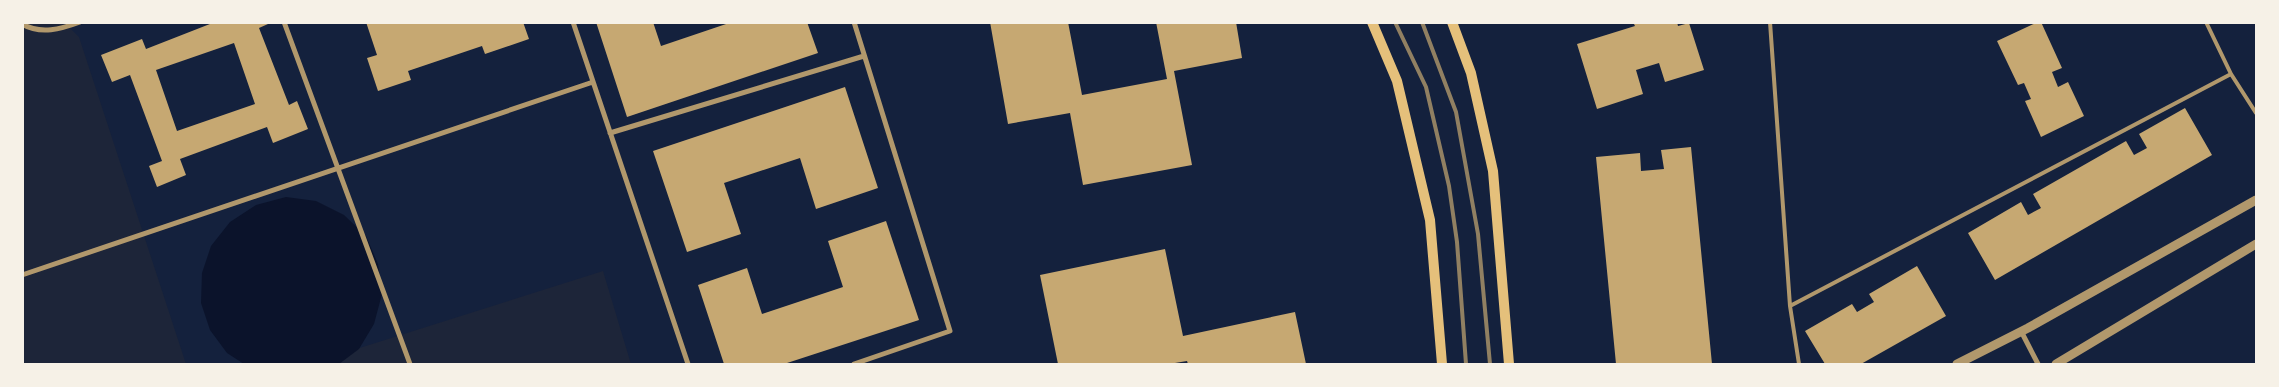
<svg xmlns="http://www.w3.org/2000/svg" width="2279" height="387" viewBox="0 0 2279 387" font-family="'Titillium Web',sans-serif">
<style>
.green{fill:#1d2539}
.water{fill:#0b132b}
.building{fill:#c6a872;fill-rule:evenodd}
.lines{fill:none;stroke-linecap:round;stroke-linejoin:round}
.service{stroke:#b1986c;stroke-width:4}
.minor{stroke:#b1986c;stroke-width:5}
.tertiary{stroke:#b1986c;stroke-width:9}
.secondary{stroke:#e5c07b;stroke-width:10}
.rail{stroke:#918062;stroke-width:4}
</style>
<rect width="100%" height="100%" fill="#14213d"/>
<path class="green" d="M 22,23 L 65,23 L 79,37 L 186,364 L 23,364 Z
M 603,271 L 631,364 L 309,364 Z"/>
<path class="water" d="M 286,197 L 316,201 L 344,215 L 366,236 L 378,264 L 382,294 L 374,324 L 359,349 L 339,364 L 244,364 L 227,353 L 210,330 L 201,303 L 202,273 L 211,246 L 230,222 L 256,205 Z"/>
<path class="building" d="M 215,22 L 268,22 L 268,24 L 259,28 L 289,105 L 297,101 L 308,129 L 273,143 L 267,127 L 180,159 L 186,175 L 157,187 L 149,166 L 162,161 L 130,75 L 112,82 L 101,55 L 142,39 L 146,49 ZM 234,43 L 255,104 L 177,131 L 156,70 Z
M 366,22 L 523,22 L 529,39 L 485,54 L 482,46 L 408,71 L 411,80 L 378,91 L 367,58 L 377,55 Z
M 596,22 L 653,22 L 661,46 L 732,22 L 807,22 L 818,53 L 627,117 Z
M 990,22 L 1068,22 L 1082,95 L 1167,79 L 1156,22 L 1236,22 L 1242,58 L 1174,71 L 1192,165 L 1083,185 L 1070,113 L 1008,124 Z
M 1633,22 L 1677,22 L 1678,26 L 1689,23 L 1704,70 L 1665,82 L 1659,63 L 1636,70 L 1643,94 L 1597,109 L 1577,44 L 1635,26 Z
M 2038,22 L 2041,22 L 2062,68 L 2052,72 L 2058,87 L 2068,82 L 2084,116 L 2041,137 L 2025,101 L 2031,99 L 2024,83 L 2018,85 L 1997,41 Z
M 845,87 L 878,188 L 816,209 L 800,158 L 724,183 L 741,234 L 687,252 L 653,151 Z
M 2185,108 L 2212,155 L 1995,280 L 1968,233 L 2021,202 L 2028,215 L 2041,208 L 2033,194 L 2126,141 L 2134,155 L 2147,148 L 2139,134 Z
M 1691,147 L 1712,364 L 1616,364 L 1596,157 L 1640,153 L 1641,171 L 1664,169 L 1661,150 Z
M 886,221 L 919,320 L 784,364 L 724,364 L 698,285 L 747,268 L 762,314 L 843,287 L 828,241 Z
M 1165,249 L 1183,336 L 1295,312 L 1306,364 L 1188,364 L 1187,361 L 1169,364 L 1058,364 L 1040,275 Z
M 1917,266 L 1946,316 L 1861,364 L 1825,364 L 1805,331 L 1852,304 L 1857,312 L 1874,302 L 1869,294 Z"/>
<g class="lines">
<path class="service" d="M 1770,22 L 1790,306 L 2231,74
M 2206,22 L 2231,74 L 2256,113
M 1790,306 L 1799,364"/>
<path class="minor" d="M 284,22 L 410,364
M 573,22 L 688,364
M 22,24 C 41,35 61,29 80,22
M 610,133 L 864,56
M 22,275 L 593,82
M 2021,331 L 2038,364
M 854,364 L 950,331 L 854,22"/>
<path class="tertiary" d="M 1957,364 L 2028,328 L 2256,200
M 2056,364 L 2256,244"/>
<path class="secondary" d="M 1372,22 L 1397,81 L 1430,220 L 1442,364
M 1452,22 L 1471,73 L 1493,171 L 1509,364"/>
<path class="rail" d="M 1395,22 L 1426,87 L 1449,186 L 1457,242 L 1466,364
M 1422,22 L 1456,112 L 1478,234 L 1490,364"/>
</g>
<rect width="2279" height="387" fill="none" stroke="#f6f1e7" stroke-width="48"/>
</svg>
